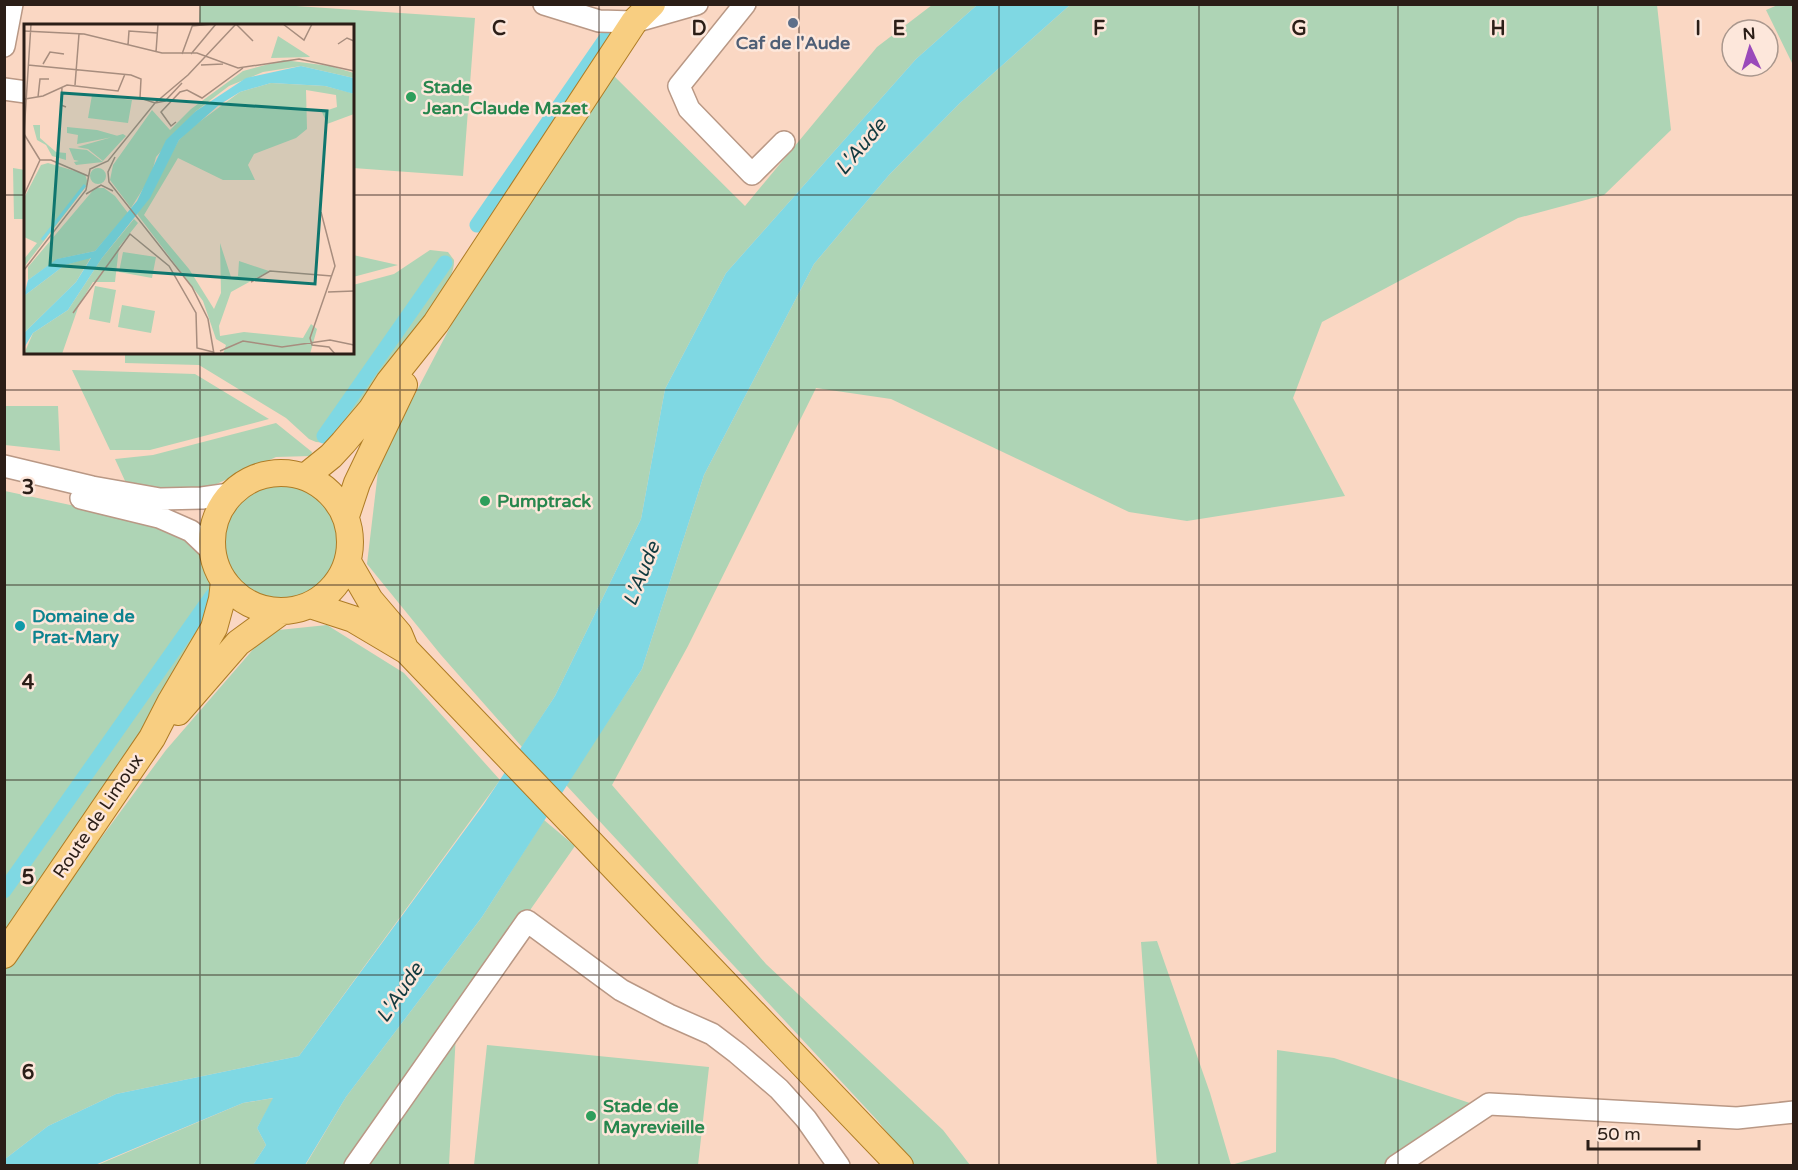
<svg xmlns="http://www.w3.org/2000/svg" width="1798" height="1170" viewBox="0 0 1798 1170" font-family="'Varela Round',sans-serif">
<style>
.green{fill:#aed4b5}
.water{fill:#7fd8e3}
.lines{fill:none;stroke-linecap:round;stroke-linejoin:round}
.canal{stroke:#7fd8e3;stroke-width:15}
.minor-casing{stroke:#b99885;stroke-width:24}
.major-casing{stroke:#ae7c25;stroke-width:28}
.minor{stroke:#fff;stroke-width:21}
.major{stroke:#f8ce81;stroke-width:26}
.grid{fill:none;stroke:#2b1e17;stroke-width:1.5;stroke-opacity:0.55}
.service-dot{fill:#5c6f8a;stroke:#fde7db;stroke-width:2}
.leisure-dot{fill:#2e9e5b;stroke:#fde7db;stroke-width:2}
.culture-dot{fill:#0f9aa8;stroke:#fde7db;stroke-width:2}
.labels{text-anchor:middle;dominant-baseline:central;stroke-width:5;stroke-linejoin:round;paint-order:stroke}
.service-label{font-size:18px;font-weight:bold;fill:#4e5e75;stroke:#fde7db}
.leisure-label{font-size:18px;font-weight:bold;fill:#27864d;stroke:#fde7db;text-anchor:start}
.culture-label{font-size:18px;font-weight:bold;fill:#0d838f;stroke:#fde7db;text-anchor:start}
.street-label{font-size:18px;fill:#2b1e17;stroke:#fde7db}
.water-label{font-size:20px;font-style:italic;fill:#113b40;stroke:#fde7db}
.inset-river{fill:none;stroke:#7fd8e3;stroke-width:3}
.inset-road{fill:none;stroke:#a78d7e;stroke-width:1.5}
.view{fill:#0f766e;fill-opacity:0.15;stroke:#0f766e;stroke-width:3}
.inset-edge{fill:none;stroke:#2b1e17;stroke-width:3}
.grid-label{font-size:20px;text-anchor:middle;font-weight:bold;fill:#2b1e17;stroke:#fde7db;stroke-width:5;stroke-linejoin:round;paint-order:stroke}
</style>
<rect width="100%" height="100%" fill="#fad7c3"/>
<path class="green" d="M 1780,4 L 1793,5 L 1793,65 L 1766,10 Z
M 200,5 L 281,5 L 475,18 L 463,176 L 353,168 L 352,26 L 199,25 Z
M 932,5 L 977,5 L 916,59 L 726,273 L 665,389 L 641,519 L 555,696 L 522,747 L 441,655 L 367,564 L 379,463 L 458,312 L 613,75 L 745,206 L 877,47 Z
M 1070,5 L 1657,5 L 1671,130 L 1604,195 L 1518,218 L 1322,322 L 1293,398 L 1345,496 L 1187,521 L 1129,512 L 891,399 L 816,388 L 688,646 L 612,785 L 766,964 L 943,1130 L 970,1165 L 913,1165 L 877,1120 L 566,785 L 642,669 L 704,475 L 814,264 L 889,175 L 960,103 Z
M 13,168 L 25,170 L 25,219 L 14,219 Z
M 430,250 L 448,252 L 454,260 C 457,296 353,412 327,443 L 316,442 L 309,439 L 286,418 L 199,365 L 125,363 L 125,353 L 352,352 L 353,285 L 394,274 Z
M 353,255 L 398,265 L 353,277 Z
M 72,370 L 195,374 L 269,419 L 150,450 L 110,450 Z
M 4,406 L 58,406 L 60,451 L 5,445 Z
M 276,423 L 312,452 L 311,456 L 276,457 L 210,487 L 184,490 L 126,483 L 115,459 L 153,455 Z
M225 543a59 59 0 1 1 118 0a59 59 0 1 1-118 0Z
M 5,491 L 145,521 L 194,540 L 205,554 L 217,604 L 203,641 L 5,938 Z
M 327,625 L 404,673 L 500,780 L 299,1056 L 116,1094 L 48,1126 L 5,1159 L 5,968 L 166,750 L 269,631 Z
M 544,820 L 575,846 L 457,1014 L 449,1165 L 305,1166 L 346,1097 L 482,917 Z
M 1157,941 L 1210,1093 L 1231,1165 L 1276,1152 L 1277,1050 L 1334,1058 L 1479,1106 L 1389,1165 L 1157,1165 L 1141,942 Z
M 487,1045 L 709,1067 L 698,1165 L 474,1165 Z
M 274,1098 L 257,1128 L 266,1145 L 253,1165 L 95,1166 L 243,1103 Z"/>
<path class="water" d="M 977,5 L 1070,5 L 960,103 L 889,175 L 814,264 L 704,475 L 642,669 L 482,917 L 346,1097 L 305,1165 L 253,1165 L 266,1145 L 257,1128 L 273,1098 L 243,1103 L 95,1165 L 5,1166 L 5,1159 L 48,1126 L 116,1094 L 299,1056 L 484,804 L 555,696 L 641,519 L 665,389 L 726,273 L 916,59 Z"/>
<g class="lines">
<path class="canal" d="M 477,225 L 609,34
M 324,436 L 445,263
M 4,891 L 212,596"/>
<defs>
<path id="minor" d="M 544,4 L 599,21 L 634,22 L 697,4
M 745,4 L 679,86 L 689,109 L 752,174 L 784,142
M 4,46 L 12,4
M 4,89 L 26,92
M 4,466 L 92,487 L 160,499 L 202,498 L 230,494
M 81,498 L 159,517 L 191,531 L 212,551
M 355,1166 L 527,921 L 621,990 L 669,1015 L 712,1034 L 737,1053 L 779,1089 L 806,1119 L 839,1166
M 1396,1166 L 1489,1104 L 1737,1118 L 1794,1112"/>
<path id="major" d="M212 542a69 69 0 1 1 138 0a69 69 0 1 1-138 0Z
M 305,477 L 331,456 L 343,443 L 371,410 L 389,382 L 436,323 L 634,22 L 652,4
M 346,516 L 357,483 L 404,385
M 348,562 L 370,600 L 399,634 L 404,646
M 310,605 L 353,619 L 407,651 L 900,1166
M 178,712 L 238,643 L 282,611
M 4,955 L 152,738 L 171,701 L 214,628 L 222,599 L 224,581"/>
</defs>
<use href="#minor" class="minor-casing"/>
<use href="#major" class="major-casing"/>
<use href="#minor" class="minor"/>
<use href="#major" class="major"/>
</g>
<path class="grid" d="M 200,4 L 200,26M 400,4 L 400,1166M 599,4 L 599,1166M 799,4 L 799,1166M 999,4 L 999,1166M 1199,4 L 1199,1166M 1398,4 L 1398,1166M 1598,4 L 1598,1166M 4,195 L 26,195M 352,195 L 1794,195M 200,352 L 200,1166M 4,390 L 1794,390M 4,585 L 1794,585M 4,780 L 1794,780M 4,975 L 1794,975"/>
<circle class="service-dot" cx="793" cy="23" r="6"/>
<g class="leisure-dot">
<circle cx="411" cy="97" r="6"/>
<circle cx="485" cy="501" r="6"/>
<circle cx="591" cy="1116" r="6"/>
</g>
<circle class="culture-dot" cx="20" cy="626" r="6"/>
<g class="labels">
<g class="service-label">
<text x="793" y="43">Caf de l'Aude</text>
</g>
<g class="leisure-label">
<text x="423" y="87">Stade<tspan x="423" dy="21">Jean-Claude Mazet</tspan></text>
<text x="497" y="501">Pumptrack</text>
<text x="603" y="1106">Stade de<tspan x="603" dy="21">Mayrevieille</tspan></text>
</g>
<g class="culture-label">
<text x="32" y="616">Domaine de<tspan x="32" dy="21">Prat-Mary</tspan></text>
</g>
<g class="street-label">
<text transform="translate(98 816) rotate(-56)">Route de Limoux</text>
</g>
<g class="water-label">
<text transform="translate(861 147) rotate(-50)">L'Aude</text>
<text transform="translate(642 574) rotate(-68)">L'Aude</text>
<text transform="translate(400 993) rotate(-56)">L'Aude</text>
</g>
</g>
<g transform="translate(24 24)">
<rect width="330" height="330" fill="#fad7c3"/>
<path d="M 254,12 L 285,32 L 286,33 L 247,34 ZM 260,36 L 306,42 L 330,49 L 330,54 L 277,42 L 239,48 L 205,62 L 172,87 L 132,133 L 127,152 L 107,184 L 86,156 L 89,141 L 128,86 L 146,106 L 167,85 L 219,47 ZM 247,59 L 301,62 L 324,68 L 330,70 L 330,90 L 303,100 L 298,88 L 313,83 L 312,71 L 282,66 L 283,105 L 272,114 L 230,130 L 224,141 L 231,156 L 199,156 L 154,134 L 120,191 L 165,245 L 190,285 L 197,269 L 196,219 L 207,253 L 214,252 L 215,237 L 245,247 L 207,268 L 195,302 L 196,312 L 220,308 L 279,314 L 287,300 L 293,305 L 286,330 L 199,330 L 202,321 L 192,315 L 179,277 L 113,190 L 155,116 L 167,104 L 216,68 ZM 68,71 L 108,76 L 104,99 L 64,94 ZM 9,101 L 16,101 L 16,114 L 32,128 L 42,129 L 42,136 L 28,132 L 22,121 L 13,116 ZM 43,103 L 73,106 L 94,112 L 53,120 L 54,111 L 43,109 ZM 99,110 L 102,112 L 79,137 L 64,125 L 53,123 ZM 45,124 L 63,126 L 79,138 L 52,141 L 50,138 L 55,137 L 50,136 ZM 24,139 L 61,150 L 64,160 L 0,243 L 0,235 L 13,219 L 0,213 L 0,174 L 17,141 ZM66 152a8 8 0 1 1 16 0a8 8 0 1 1-16 0ZM 71,164 L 80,164 L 91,172 L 104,189 L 71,227 L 34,235 L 4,256 L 4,243 ZM 110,195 L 114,199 L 95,223 L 91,258 L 69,258 L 55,281 L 38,330 L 0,330 L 9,309 L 44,286 L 78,234 ZM 99,228 L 132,233 L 128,254 L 95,248 ZM 67,233 L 52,258 L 0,309 L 0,272 L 41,241 ZM 71,262 L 92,266 L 86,299 L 65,295 ZM 98,281 L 131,287 L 127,309 L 94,303 Z" fill="#aed4b5"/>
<path d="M 277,42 L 330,54 L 330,70 L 301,62 L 247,59 L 216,68 L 195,81 L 155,116 L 126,174 L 78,234 L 44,286 L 9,309 L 0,324 L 0,309 L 52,258 L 67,234 L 41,241 L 0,272 L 4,256 L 33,235 L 71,227 L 113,177 L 142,116 L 172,87 L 222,54 Z" fill="#7fd8e3"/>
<path class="inset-river" d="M 18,216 L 61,161"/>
<path class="inset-road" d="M 7,0 L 0,110 L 16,136M 212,0 L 229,17M 259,0 L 280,16 L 288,0M 168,2 L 188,0M 0,7 L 60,10 L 138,29 L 173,29 L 214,44 L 275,35 L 330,47M 314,20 L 323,14 L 330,17M 104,21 L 105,7 L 133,9M 132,28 L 134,0M 158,30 L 169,0M 167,30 L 192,0M 19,40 L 26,28 L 40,30M 4,41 L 107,51 L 117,55 L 116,74 L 131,79 L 141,77 L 158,59M 177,41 L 199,40M 51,61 L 55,10M 38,64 L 37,81 L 42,83M 14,73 L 16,55 L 25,55M 1,75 L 19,72 L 43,61 L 94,67 L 101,50M 152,98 L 147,102 L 137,88 L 156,68 L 163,66 L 178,74 L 219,44M 91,133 L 84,148 L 85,158 L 168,263 L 184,295 L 190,330M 16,136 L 27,136 L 64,152M 62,170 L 77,161 L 89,167M 0,171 L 16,136M 297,188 L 311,242 L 286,314 L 288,321 L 305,323 L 311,330M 0,246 L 62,166 L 66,145 L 84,137 L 131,79 L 164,51 L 212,0M 227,258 L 246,247 L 308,252M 304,268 L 330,267M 49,289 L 106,210 L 145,242 L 172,289 L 173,324 L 189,328M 196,327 L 219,317 L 258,323 L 306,316 L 330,321"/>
<path class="view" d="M 38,69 L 303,87 L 291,260 L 26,241 Z"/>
<rect width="330" height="330" class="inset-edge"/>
</g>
<g class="grid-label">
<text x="499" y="35">C</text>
<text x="699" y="35">D</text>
<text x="899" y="35">E</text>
<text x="1099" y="35">F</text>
<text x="1299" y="35">G</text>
<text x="1498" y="35">H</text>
<text x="1698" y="35">I</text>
<text x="28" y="494">3</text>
<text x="28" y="689">4</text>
<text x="28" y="884">5</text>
<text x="28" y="1079">6</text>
</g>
<rect width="1798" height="1170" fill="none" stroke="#2b1e17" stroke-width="12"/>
<g transform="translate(1750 48) rotate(356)"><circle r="28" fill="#fde7db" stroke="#a9978d" stroke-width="1.5"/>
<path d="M0-4.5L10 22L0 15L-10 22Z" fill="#9a4aba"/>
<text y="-9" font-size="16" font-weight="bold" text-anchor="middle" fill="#2b1e17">N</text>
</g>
<path d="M1588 1140v9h111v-9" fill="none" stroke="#2b1e17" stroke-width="3"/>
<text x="1597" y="1140" font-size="18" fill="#2b1e17" stroke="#fde7db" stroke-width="4.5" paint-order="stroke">50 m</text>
</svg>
